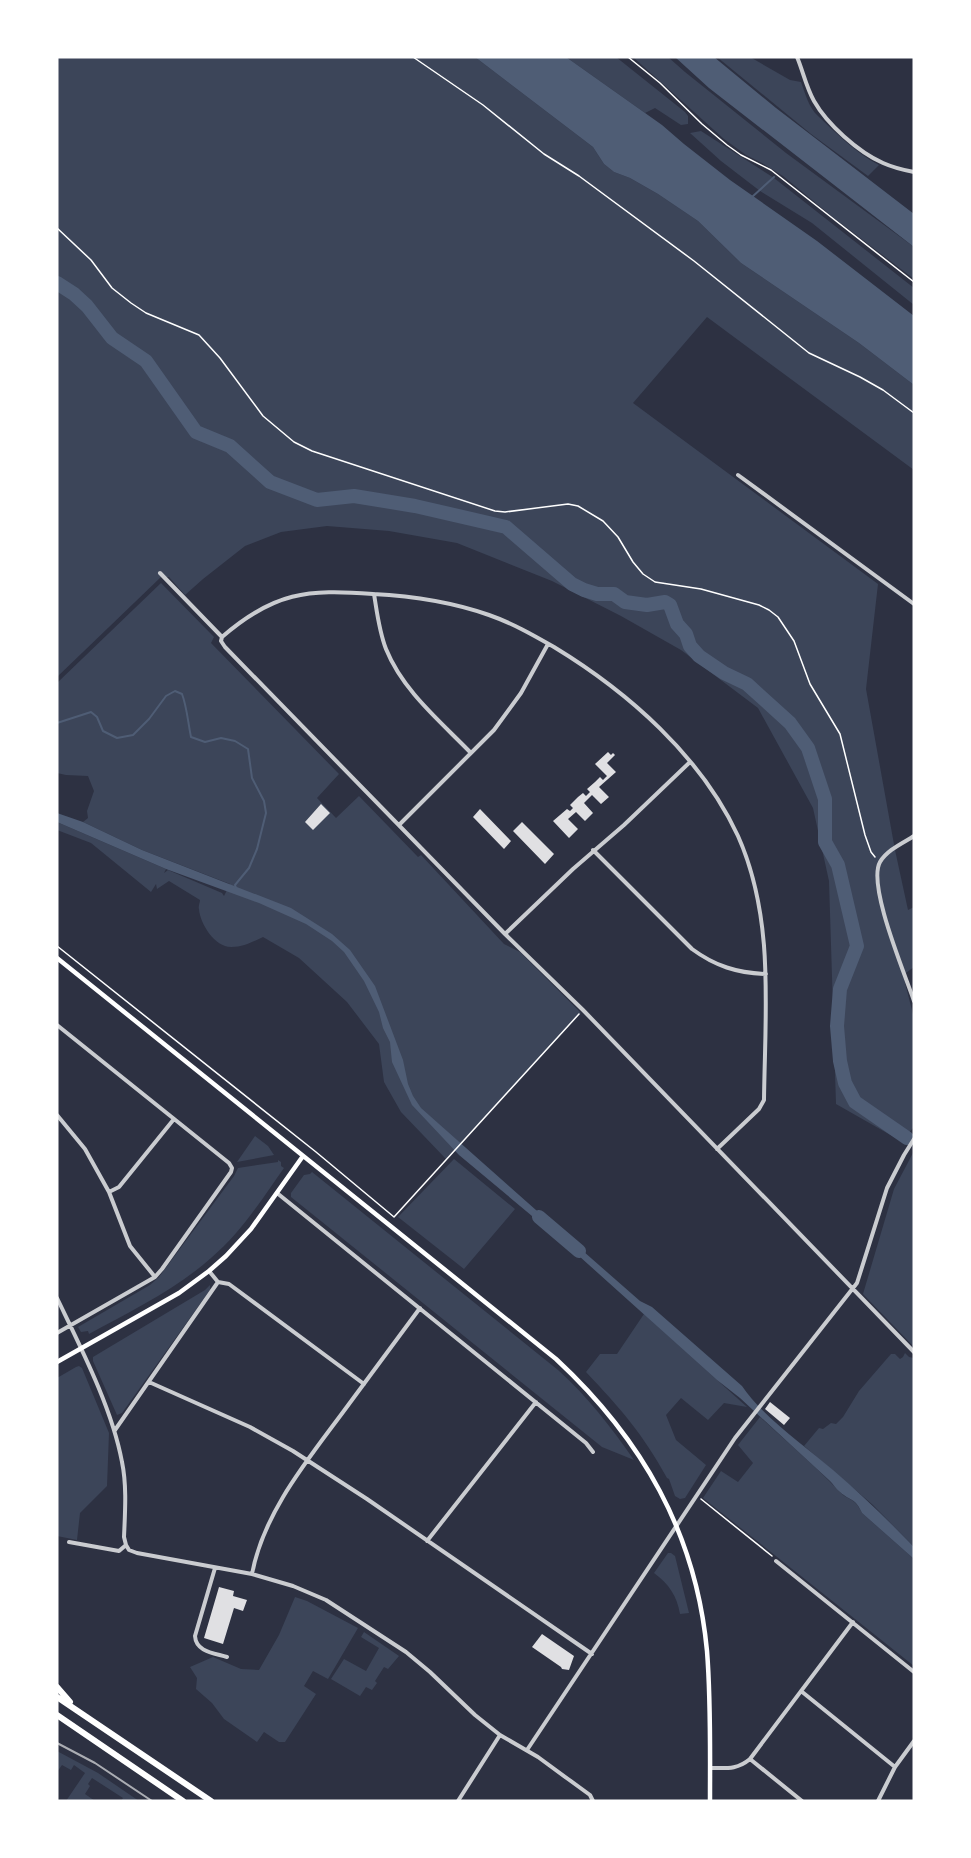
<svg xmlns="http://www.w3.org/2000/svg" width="971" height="1858" viewBox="0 0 971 1858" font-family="Signika,sans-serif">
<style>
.green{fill:#3c4559}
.water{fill:#4f5d75}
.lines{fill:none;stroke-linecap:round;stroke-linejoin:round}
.stream{stroke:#4f5d75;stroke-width:2}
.river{stroke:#4f5d75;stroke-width:14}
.building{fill:#e0e0e3}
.path{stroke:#fff;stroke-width:1.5}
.minor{stroke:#caccd0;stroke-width:4}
.secondary{stroke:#fff;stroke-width:4.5}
.motorway{stroke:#fff;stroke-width:6}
.rail{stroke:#abadb3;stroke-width:2}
</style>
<rect width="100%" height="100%" fill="#2d3142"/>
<path class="green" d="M 57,57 L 475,57 L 593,147 L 604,164 L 614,172 L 630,178 L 658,194 L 698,221 L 741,263 L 859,343 L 914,385 L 914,470 L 707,317 L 633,403 L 878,584 L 866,689 L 895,850 L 908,910 L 914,907 L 914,967 L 903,975 L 914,1018 L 914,1127 L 901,1141 L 836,1104 L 829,881 L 813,808 L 758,708 L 681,650 L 621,616 L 552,581 L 457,543 L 389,531 L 327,526 L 281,532 L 245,546 L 203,579 L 185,595 L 169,577 L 161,577 L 57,677 Z
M 566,57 L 616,57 L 685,112 L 688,116 L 688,124 L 681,125 L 655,108 L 645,113 Z
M 633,57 L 668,57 L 685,72 L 786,153 L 914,247 L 914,279 L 834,218 L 783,176 L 762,163 L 746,155 L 724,139 Z
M 717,57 L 750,57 L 790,80 L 801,82 C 805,93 809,108 818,116 C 836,133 856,153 879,165 L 868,176 L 811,134 Z
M 701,131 L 774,178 L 914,288 L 914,305 L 812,223 L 760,191 L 721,161 L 690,133 Z
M 161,583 L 214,637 L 211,643 L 339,774 L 317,798 L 336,818 L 359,796 L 418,857 L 421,855 L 504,944 L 520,952 L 581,1013 L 446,1159 L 401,1112 L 384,1082 L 379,1044 L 347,1002 L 299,958 L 263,937 C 252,942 244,947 231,947 C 215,947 200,924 199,909 C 198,906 200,903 200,900 L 169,881 L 157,889 L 156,884 L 151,892 L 91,843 L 57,830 L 57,822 L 166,869 L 164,873 L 168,870 L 222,893 L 224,896 L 230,884 L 142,850 L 83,822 L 88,818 L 87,811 L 94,791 L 88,776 L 66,775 L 57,773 L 57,683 Z
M 255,1136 L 268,1146 L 274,1155 L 237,1162 Z
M 914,1151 L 914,1347 L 863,1294 L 894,1189 Z
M 454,1159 L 515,1209 L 464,1269 L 398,1217 Z
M 278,1160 L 281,1162 L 281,1166 L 284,1168 C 262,1199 241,1233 211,1258 C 175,1290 131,1311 89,1334 L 88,1331 L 81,1332 L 78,1327 L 150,1285 L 159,1277 L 234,1176 L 238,1168 L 278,1162 Z
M 312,1172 L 558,1370 C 588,1397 611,1427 634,1460 L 602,1447 L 291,1197 L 291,1193 L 304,1175 L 310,1174 Z
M 210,1285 L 210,1290 L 122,1413 L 117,1415 L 93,1361 L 93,1357 L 205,1290 Z
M 644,1314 L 747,1407 L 724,1403 L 708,1420 L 681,1398 L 666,1415 L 676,1440 L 706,1465 L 685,1498 L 680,1499 L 675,1496 L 669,1479 L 667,1478 C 643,1434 620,1408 586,1372 L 600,1354 L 617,1354 Z
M 905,1353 L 909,1357 L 914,1358 L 914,1547 L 873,1505 L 804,1446 L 819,1428 L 823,1429 L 831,1423 L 836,1424 L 843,1417 L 859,1391 L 891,1354 L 895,1354 L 900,1359 L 903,1357 Z
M 76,1367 L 79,1366 L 82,1368 L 109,1433 L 107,1486 L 80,1513 L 77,1540 L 57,1536 L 57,1378 Z
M 760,1417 C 787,1442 814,1465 839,1491 C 849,1502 854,1496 862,1513 L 914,1559 L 914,1666 L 703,1498 L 721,1471 L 738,1482 L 753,1463 L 738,1445 Z
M 668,1553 L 671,1553 L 675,1556 L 689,1613 L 680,1614 C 677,1596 669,1584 654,1573 Z
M 295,1597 L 307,1601 L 358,1628 L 328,1679 L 313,1671 L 304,1686 L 316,1694 L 285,1742 L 279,1742 L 264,1732 L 257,1742 L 224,1719 L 212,1703 L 196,1689 L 197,1678 L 190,1667 L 213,1657 L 241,1669 L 259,1670 L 279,1635 Z
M 364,1632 L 399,1656 L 388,1669 L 384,1667 L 375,1681 L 377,1683 L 372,1690 L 366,1687 L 360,1696 L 331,1679 L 344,1659 L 366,1671 L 379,1648 L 361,1637 Z
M 57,1751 L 98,1773 L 139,1801 L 121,1801 L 123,1798 L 92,1778 L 88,1784 L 90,1786 L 85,1794 L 95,1801 L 66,1801 L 85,1773 L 74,1765 L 71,1770 L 62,1765 L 57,1772 Z"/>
<path class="water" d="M 475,57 L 566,57 L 662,125 L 684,144 L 730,180 L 817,241 L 914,316 L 914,385 L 859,343 L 741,263 L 698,221 L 658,194 L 630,178 L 614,172 L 604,164 L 593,147 Z
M 675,57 L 714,57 L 776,108 L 914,214 L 914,247 L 709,88 Z
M 57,813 L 83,822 L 142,850 L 291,908 L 332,934 L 350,950 L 375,986 L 403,1060 L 408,1084 L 413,1096 L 421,1108 L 554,1226 L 550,1231 L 459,1155 L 412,1105 L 392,1062 L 390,1042 L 383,1028 L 379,1012 L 364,981 L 344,952 L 332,941 L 306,924 L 259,903 L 166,869 L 57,822 Z
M 567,1237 L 640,1301 L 652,1307 L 742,1386 C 761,1415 806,1447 833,1470 C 862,1495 888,1520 914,1547 L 914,1559 L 862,1513 C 855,1497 851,1502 840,1492 C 836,1489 833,1484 830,1481 L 740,1398 L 717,1380 L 579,1256 L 562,1243 Z"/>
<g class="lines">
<path class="stream" d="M 752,197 L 774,177
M 57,723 L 91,712 L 97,717 L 103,731 L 117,738 L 133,735 L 149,719 L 166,696 L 175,691 L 182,694 C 187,707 188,723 191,737 L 205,742 L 221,738 L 235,741 L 248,749 L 252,778 L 264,801 L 266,813 L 257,849 L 249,868 L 235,885 L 236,888"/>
<path class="river" d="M 57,283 L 74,294 L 87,306 L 112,338 L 146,361 L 196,432 L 230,446 L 270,482 L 317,500 L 354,496 L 415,506 L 506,527 L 572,584 L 584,590 L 597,594 L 614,594 L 625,602 L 647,605 L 665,602 L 670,605 L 677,624 L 686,634 L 690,646 L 699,656 L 724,673 L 747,684 L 790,723 L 808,748 L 825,799 L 825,842 L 838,865 L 857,946 L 840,989 L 837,1026 L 840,1061 L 845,1083 L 855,1102 L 907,1138
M 539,1217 L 579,1251"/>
</g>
<path class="building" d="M 608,752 L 611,755 L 613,753 L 615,755 L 607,763 L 616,772 L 599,787 L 609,797 L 601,804 L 592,795 L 584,803 L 593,813 L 585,821 L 576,812 L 568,819 L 578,829 L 569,838 L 553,821 L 567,809 L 570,811 L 573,808 L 570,805 L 578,797 L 583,793 L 586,796 L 590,792 L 587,789 L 595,782 L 600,777 L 603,780 L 607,776 L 595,764 Z
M 321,804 L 330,813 L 313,830 L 305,822 Z
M 480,809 L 511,841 L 504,849 L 473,817 Z
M 522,822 L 554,854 L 545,864 L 513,831 Z
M 770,1402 L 790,1418 L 784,1425 L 765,1409 Z
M 219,1587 L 234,1591 L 233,1596 L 247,1600 L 243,1611 L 234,1608 L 223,1644 L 204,1638 Z
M 542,1634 L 574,1656 L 569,1670 L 562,1669 L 561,1667 L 532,1647 Z"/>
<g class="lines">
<path class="path" d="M 413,57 L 483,105 L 544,154 L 579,176 L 694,261 L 809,353 L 860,377 L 883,390 L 914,413
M 628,57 L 660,83 L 702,124 L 727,145 L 741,155 L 771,170 L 914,282
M 57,228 L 91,260 L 112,288 L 131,303 L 146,313 L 199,335 L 220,358 L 263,416 L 294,442 L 312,451 L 495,511 L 505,512 L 568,504 L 578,506 L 603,521 L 618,537 L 633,562 L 643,574 L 655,582 L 701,589 L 759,605 L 769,610 L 778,617 L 794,641 L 810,684 L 840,734 L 865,835 L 871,852 L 875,857
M 57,946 L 316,1152 L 394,1217 L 579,1014
M 701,1499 L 772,1556"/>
<path class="minor" d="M 797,57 C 803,71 806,87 814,101 C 827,124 858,152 883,163 C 892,167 903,170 914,172
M 738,475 L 914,604
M 160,573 L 222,637 L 221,641 L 225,647 L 505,934 L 583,1010 L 914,1352
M 374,594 C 377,612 379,631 386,649 C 403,691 440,721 471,753
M 222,637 C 274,592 307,589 373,594 C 412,596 452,602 489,615 C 512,623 533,635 554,647 C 628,692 701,756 738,836 C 775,919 765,1011 764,1100 L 759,1109 L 717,1149
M 399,825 L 494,730 L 521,693 L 548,644
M 914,836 C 903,843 887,850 880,862 C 867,885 905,974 914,1001
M 593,850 L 692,949 C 715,966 737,973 766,974
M 505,934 L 573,869 L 624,825 L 690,762
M 57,1025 L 229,1163 L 232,1168 L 231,1172 L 162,1269 L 155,1277 L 57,1333
M 57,1115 L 85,1149 L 109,1192 L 130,1246 L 155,1277
M 109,1192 L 119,1187 L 174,1119
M 277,1193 L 586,1443 L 593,1452
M 209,1271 L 218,1282 L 229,1284 L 364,1384
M 57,1298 C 81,1348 112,1408 122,1462 C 127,1486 125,1513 124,1537 L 126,1545
M 149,1382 L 250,1427 L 293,1451 L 367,1499 L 592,1654
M 115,1430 L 218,1282
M 427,1541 L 536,1402
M 69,1542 L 119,1551 L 126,1545
M 126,1545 L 129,1550 L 137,1553 L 252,1574 L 293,1586 L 326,1600 L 406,1652 L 430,1672 L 475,1715 L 500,1735 L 538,1757 L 568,1779 L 590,1795 L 593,1801
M 776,1561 L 914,1672
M 215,1568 L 195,1636 C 196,1652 214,1653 227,1657
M 252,1574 C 264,1510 311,1456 349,1404 C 373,1372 396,1340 420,1308
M 801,1691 L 895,1767
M 527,1750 L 735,1438 L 857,1283 L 887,1188 L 904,1155 L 914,1139
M 750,1759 L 853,1622
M 710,1768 C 726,1768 737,1770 750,1759 L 802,1801
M 458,1801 L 500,1735
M 878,1801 L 895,1767 L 914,1741"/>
<path class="secondary" d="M 57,958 L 556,1359 C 642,1439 696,1533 707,1651 C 711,1701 710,1751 710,1801
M 57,1362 L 179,1293 L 209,1271 L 226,1256 L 251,1229 L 303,1156"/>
<path class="motorway" d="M 57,1687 L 70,1702
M 57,1697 L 211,1801
M 57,1715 L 183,1801"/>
<path class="rail" d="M 57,1743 L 95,1763 L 152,1801"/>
</g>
<rect width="971" height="1858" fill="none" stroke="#ffffff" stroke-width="117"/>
</svg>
